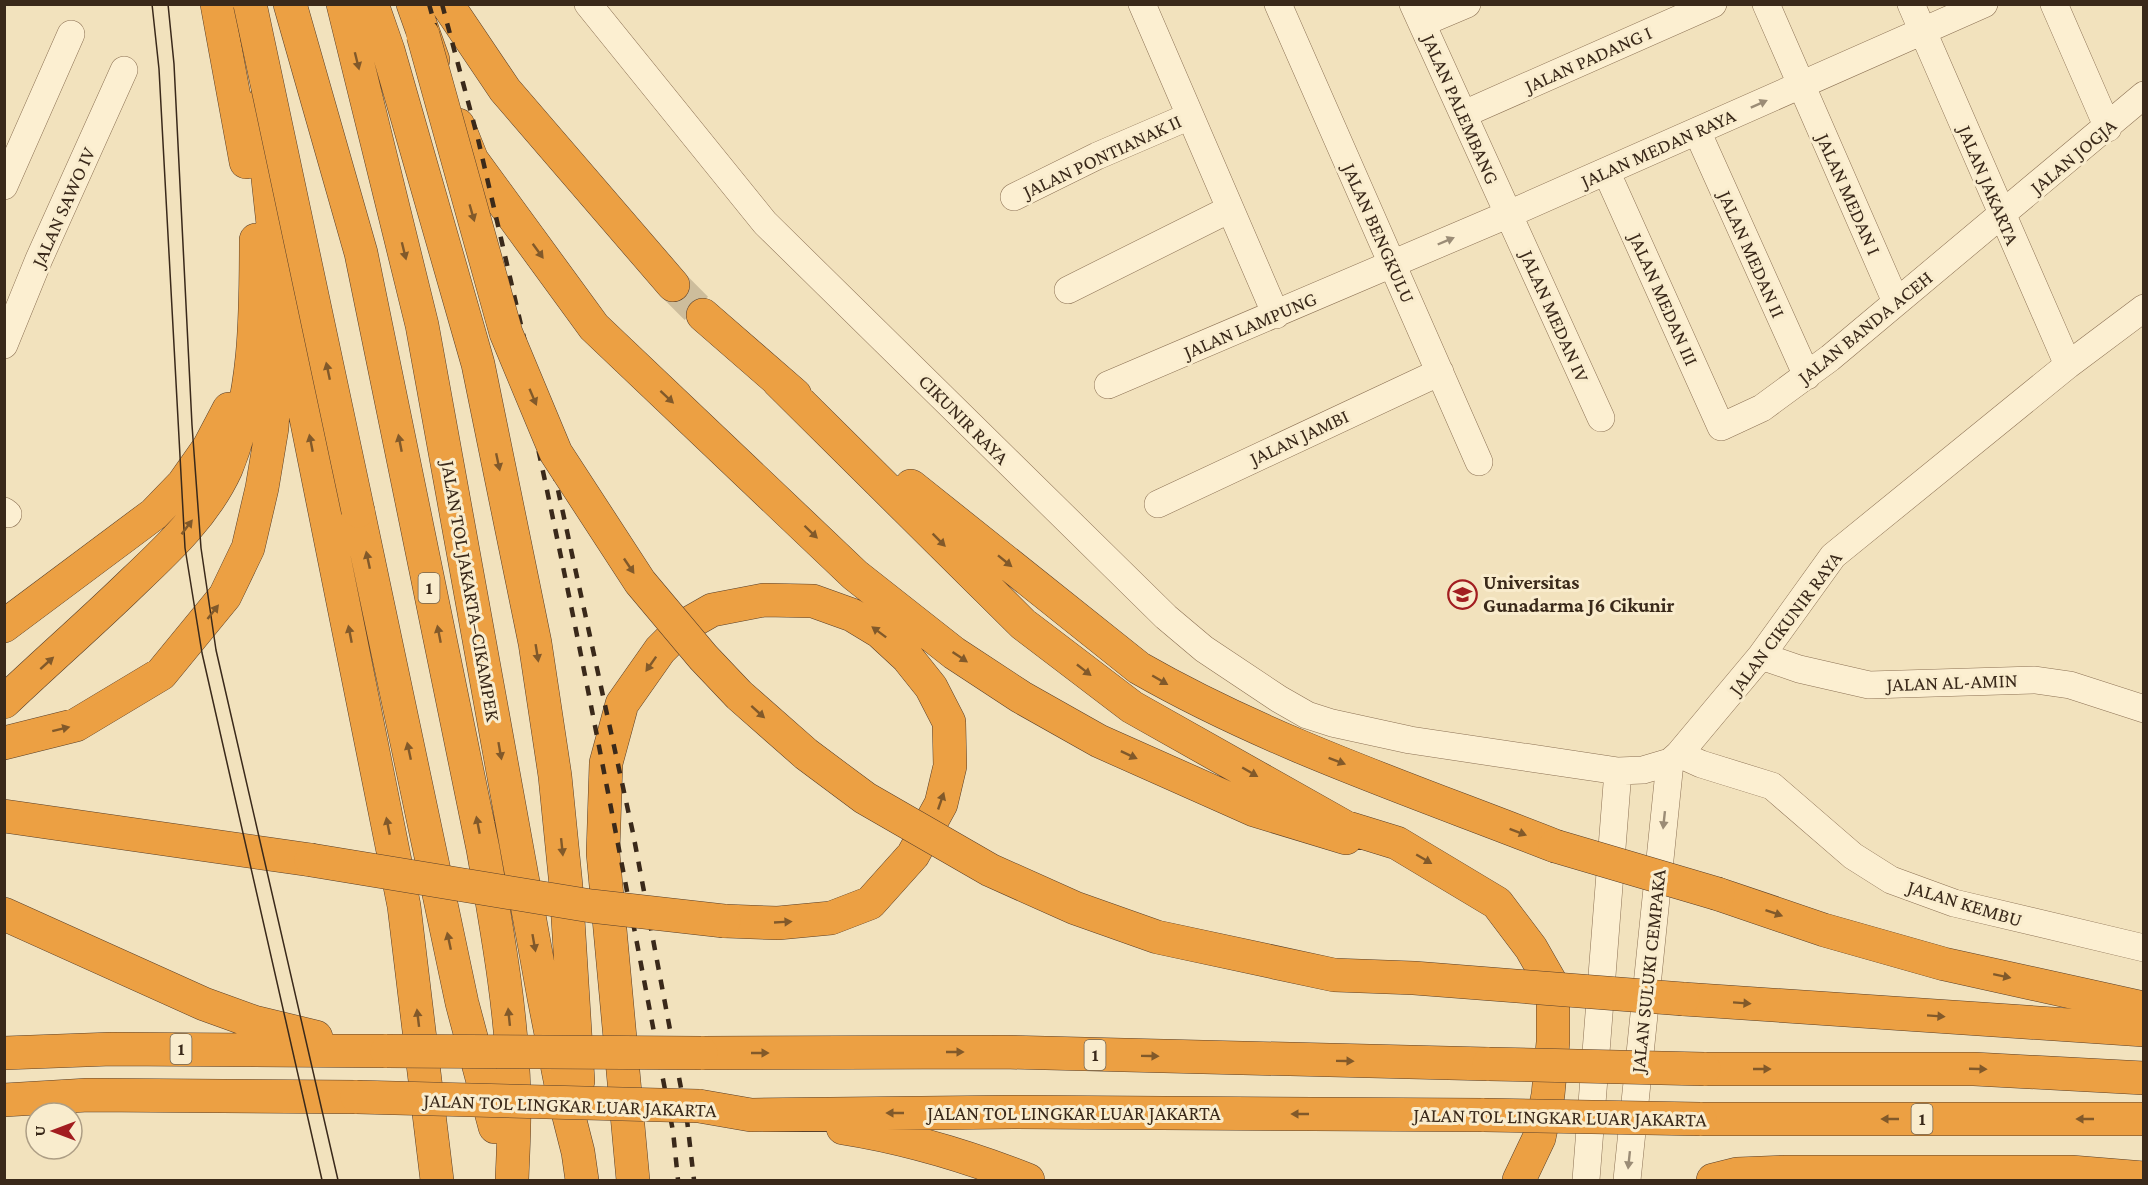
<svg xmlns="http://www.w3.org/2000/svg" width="2148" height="1185" viewBox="0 0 2148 1185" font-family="'Crimson Pro',serif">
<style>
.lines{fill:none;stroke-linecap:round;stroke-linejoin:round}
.highway-tunnel{stroke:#cdbd9c;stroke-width:33;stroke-dasharray:33 16;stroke-linecap:butt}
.minor-casing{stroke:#8c7154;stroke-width:28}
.highway-casing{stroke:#593f29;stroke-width:34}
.minor{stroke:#fcefd1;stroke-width:27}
.highway{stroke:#eca043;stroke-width:33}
.tram{stroke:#3a291a;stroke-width:1.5}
.rail{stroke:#3a291a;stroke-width:4.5;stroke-dasharray:10 10;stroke-linecap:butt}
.highway-bridge-casing{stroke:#593f29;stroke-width:34;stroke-linecap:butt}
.highway-bridge{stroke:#eca043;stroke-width:33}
.oneway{fill:#81592a}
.oneway2{fill:#9b8c76}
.labels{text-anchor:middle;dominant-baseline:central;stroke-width:6;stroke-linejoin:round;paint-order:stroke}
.shield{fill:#f9eccd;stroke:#736450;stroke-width:1.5}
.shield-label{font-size:18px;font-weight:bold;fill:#3a291a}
.street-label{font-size:20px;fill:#3a291a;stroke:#f9eccd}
.poi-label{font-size:20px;font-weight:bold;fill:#3a291a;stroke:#f9eccd;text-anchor:start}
</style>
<rect width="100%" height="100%" fill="#f2e2bd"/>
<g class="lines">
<path class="highway-tunnel" d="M 673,285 L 703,315"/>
<defs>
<path id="minor" d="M 588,4 L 765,223 L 1166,617 L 1204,649 L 1279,699 L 1307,715 L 1332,723 L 1410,740 L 1618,771 L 1643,770 L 1670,762 L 1679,754 L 1761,656 L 1833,556 L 2068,365 L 2144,308
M 1142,4 L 1276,315
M 1278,4 L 1479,462
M 1413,4 L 1601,418
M 1766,4 L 1896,302
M 1911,4 L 2068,365
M 2054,4 L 2108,128
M 1422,23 L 1467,4
M 1464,114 L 1713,4
M 1697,131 L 1807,376
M 1606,171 L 1721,427 L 1762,408 L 1830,358 L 2144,95
M 4,186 L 71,34
M 1014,197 L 1097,156 L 1190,116
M 1068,290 L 1230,209
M 4,345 L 39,259 L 124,70
M 1108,385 L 1509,214 L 1984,4
M 1158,504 L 1440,372
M 4,511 L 8,514
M 1761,656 L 1799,669 L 1869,685 L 2035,680 L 2070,685 L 2144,709
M 1679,754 L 1701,764 L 1772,786 L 1853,856 L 1891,880 L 1954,903 L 2144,948
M 1586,1180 L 1618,771
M 1627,1180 L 1670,762"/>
<path id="highway" d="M 217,4 L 246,162
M 290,4 L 361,253 L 483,849 C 497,930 512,1011 514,1094 C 515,1123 513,1152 512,1180
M 343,4 L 422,325 L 544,998 L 561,1085 L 578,1152 L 582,1180
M 372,4 L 388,50 L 478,364 L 535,643 L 555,776 L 566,886 L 578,1081
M 413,4 L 433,60
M 447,4 L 505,90 L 673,285
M 458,125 L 472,160 L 594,327 L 855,575 L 954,653 L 1021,697 L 1099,741 L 1254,810 L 1346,838 L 1345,827
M 280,288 L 404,906 L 437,1180
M 703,315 L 795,395
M 778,381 L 1023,624 L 1132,707 L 1345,827 L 1397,843 L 1497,903 L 1531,948 L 1551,983 L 1553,1001 L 1553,1042 L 1548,1095 L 1539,1138 L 1519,1180
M 911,486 L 1139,668 C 1270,743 1415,791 1555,846
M 358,511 L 462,1003 L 495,1127
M 4,626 L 154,514 L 183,484 L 209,447 L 229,409
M 4,702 C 47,661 92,622 134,581 C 169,548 206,513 226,469 C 256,396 256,317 256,240
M 4,743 L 76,725 L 161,674 L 225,596 L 248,548 L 262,488 L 272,428 L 280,288 L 260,106
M 4,816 L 311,860
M 1718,894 L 1824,930 L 1944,964 L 2144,1008
M 4,914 L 204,1004 L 254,1022 L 316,1037
M 1683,999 L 2144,1030
M 4,1053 L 112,1049 L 387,1051
M 701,1053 L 1003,1052 L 1489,1064
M 1704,1069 L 1974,1069 L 2144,1078
M 4,1100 L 88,1095 L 357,1097
M 699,1106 L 751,1115 L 1013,1112 L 1484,1115
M 1700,1119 L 2144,1119
M 843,1128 C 907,1138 967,1156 1028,1180
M 633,1180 L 603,853 L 606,763 L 622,704 L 660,650 L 684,626 L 712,610 L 764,600 L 813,601 L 852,615 L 880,632 L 907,657 L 931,687 L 949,722 L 950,766 L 941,804 L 913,855 L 870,903 L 831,918 L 778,923 L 724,921
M 1713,1180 L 1737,1174 L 1785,1172 L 2071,1172 L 2144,1178"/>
</defs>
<use href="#minor" class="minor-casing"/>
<use href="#highway" class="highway-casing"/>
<use href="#minor" class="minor"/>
<use href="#highway" class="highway"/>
<path class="tram" d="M 152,4 L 159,69 L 185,548 L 202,653 L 322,1180
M 168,4 L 174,64 L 192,425 L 201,548 L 216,650 L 338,1180"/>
<path class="rail" d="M 429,4 C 533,374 600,754 673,1131 L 678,1180
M 442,4 L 478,139 L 537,394 L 633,833 L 687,1120 L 694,1180"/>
<defs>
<path id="highway-bridge" d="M 250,4 L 358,511
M 423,35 L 506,333 L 556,453 L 640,582 L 703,657 L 739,695 L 806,754 L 865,798 L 990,870 L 1075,908 L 1157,937 L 1334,975 L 1414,978 L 1683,999
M 1555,846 L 1718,894
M 311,860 L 591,906 L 724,921
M 387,1051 L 701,1053
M 1489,1064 L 1704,1069
M 357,1097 L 699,1106
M 1484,1115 L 1700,1119"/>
</defs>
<use href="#highway-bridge" class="highway-bridge-casing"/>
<use href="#highway-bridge" class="highway-bridge"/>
</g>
<defs><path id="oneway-solid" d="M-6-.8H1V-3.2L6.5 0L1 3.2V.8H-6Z" transform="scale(1.5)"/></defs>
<g class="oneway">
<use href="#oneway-solid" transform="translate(357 61) rotate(76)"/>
<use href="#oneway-solid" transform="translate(472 213) rotate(74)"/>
<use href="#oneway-solid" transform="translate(404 251) rotate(76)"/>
<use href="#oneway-solid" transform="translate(538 251) rotate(54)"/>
<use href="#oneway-solid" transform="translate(328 371) rotate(-102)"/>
<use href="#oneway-solid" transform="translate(533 397) rotate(67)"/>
<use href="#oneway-solid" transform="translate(667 397) rotate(43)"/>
<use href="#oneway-solid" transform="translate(311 443) rotate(-101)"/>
<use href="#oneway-solid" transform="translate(400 443) rotate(-101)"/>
<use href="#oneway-solid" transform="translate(498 462) rotate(78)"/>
<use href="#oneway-solid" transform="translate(187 527) rotate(-53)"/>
<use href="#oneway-solid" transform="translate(811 532) rotate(44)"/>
<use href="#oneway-solid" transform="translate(939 540) rotate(45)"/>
<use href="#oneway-solid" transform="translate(368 560) rotate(-102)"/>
<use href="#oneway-solid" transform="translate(1005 561) rotate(39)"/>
<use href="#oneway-solid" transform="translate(629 566) rotate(56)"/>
<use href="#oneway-solid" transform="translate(213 612) rotate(-52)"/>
<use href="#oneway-solid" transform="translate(879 632) rotate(-143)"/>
<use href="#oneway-solid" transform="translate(350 634) rotate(-101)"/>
<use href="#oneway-solid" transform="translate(439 634) rotate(-101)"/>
<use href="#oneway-solid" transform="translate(537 653) rotate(81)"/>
<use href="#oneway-solid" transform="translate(960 657) rotate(34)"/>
<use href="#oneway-solid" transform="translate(47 663) rotate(-42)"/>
<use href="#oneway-solid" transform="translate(651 664) rotate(125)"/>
<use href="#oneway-solid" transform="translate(1084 670) rotate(38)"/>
<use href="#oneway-solid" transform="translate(1160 680) rotate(30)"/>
<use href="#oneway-solid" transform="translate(758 712) rotate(42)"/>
<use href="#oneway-solid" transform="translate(61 729) rotate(-14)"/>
<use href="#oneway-solid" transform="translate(409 751) rotate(-102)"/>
<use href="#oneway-solid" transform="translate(500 751) rotate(80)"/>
<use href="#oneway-solid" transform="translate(1129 755) rotate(25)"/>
<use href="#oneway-solid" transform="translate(1337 761) rotate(21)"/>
<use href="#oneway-solid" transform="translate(1250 772) rotate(30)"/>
<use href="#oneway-solid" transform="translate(941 801) rotate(-71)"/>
<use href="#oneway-solid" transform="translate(478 825) rotate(-101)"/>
<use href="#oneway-solid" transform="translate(388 826) rotate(-101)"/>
<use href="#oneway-solid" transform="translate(1518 832) rotate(21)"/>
<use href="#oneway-solid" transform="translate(562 847) rotate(84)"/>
<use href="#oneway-solid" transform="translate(1424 859) rotate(30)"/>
<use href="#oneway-solid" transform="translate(1774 913) rotate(19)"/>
<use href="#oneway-solid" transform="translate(783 922) rotate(-3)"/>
<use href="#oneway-solid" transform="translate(449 941) rotate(-102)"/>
<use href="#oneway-solid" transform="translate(534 943) rotate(80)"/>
<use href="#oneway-solid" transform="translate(2002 976) rotate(12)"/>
<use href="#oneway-solid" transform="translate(1742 1003) rotate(4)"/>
<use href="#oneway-solid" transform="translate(1936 1016) rotate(4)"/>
<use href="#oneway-solid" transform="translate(509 1017) rotate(-96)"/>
<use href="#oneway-solid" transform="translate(418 1018) rotate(-97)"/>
<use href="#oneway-solid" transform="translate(955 1052)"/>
<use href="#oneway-solid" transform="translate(760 1053)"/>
<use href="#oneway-solid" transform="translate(1150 1056) rotate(1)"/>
<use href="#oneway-solid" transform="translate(1345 1061) rotate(1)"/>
<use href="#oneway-solid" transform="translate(1762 1069)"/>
<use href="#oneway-solid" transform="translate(1978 1069) rotate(2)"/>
<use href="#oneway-solid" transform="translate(895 1113) rotate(180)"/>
<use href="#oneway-solid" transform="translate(1300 1114) rotate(-180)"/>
<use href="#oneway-solid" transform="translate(1890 1119) rotate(180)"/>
<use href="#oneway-solid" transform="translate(2085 1119) rotate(-180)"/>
</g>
<g class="oneway2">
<use href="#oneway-solid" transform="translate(1759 104) rotate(-24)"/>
<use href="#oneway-solid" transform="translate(1446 241) rotate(-23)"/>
<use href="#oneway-solid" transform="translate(1664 820) rotate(96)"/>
<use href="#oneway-solid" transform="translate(1629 1160) rotate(96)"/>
</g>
<defs>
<symbol id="university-ring" viewBox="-11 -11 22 22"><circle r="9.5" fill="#f9eccd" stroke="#a21d20" stroke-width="1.5"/><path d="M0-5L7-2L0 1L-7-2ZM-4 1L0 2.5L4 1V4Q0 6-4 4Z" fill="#a21d20"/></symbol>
</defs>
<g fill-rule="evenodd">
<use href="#university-ring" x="1446" y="578" width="33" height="33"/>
</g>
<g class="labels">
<g class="shield">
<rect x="418.5" y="573" width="21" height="30" rx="4.5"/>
<rect x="170.5" y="1034" width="21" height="30" rx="4.5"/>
<rect x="1084.5" y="1040" width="21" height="30" rx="4.5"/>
<rect x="1911.5" y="1104" width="21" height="30" rx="4.5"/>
</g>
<g class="shield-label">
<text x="429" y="588">1</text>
<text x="181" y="1049">1</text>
<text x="1095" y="1055">1</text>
<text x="1922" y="1119">1</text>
</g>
<g class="street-label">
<text transform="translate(1588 59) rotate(-24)">JALAN PADANG I</text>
<text transform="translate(1461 109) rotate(66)">JALAN PALEMBANG</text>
<text transform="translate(1658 148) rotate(-24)">JALAN MEDAN RAYA</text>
<text transform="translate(1102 156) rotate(-25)">JALAN PONTIANAK II</text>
<text transform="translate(2073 156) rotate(-40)">JALAN JOGJA</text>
<text transform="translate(1989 185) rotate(67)">JALAN JAKARTA</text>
<text transform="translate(1849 194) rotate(66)">JALAN MEDAN I</text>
<text transform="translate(63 207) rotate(-66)">JALAN SAWO IV</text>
<text transform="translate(1379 233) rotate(66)">JALAN BENGKULU</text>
<text transform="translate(1752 254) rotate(66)">JALAN MEDAN II</text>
<text transform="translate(1664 299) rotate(66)">JALAN MEDAN III</text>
<text transform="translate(1555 316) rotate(66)">JALAN MEDAN IV</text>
<text transform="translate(1250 325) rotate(-23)">JALAN LAMPUNG</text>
<text transform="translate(1865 327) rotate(-39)">JALAN BANDA ACEH</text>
<text transform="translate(964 419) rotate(45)">CIKUNIR RAYA</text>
<text transform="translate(1299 437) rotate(-25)">JALAN JAMBI</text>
<text transform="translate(471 591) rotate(80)">JALAN TOL JAKARTA–CIKAMPEK</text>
<text transform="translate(1785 623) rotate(-53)">JALAN CIKUNIR RAYA</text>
<text transform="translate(1952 682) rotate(-2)">JALAN AL-AMIN</text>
<text transform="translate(1965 903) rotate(17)">JALAN KEMBU</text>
<text transform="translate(1648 971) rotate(-84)">JALAN SULUKI CEMPAKA</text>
<text transform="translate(570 1105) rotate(2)">JALAN TOL LINGKAR LUAR JAKARTA</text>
<text x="1074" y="1113">JALAN TOL LINGKAR LUAR JAKARTA</text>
<text transform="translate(1560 1117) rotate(1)">JALAN TOL LINGKAR LUAR JAKARTA</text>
</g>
<g class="poi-label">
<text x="1483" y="582">Universitas<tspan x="1483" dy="23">Gunadarma J6 Cikunir</tspan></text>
</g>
</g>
<rect width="2148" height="1185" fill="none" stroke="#3a291a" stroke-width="12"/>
<g transform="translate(54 1131) rotate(270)"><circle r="28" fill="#f9eccd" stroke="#ad9e85" stroke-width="1.5"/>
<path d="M0-4.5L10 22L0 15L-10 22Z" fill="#a21d20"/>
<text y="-9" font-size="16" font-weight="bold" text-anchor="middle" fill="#3a291a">U</text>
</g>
</svg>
